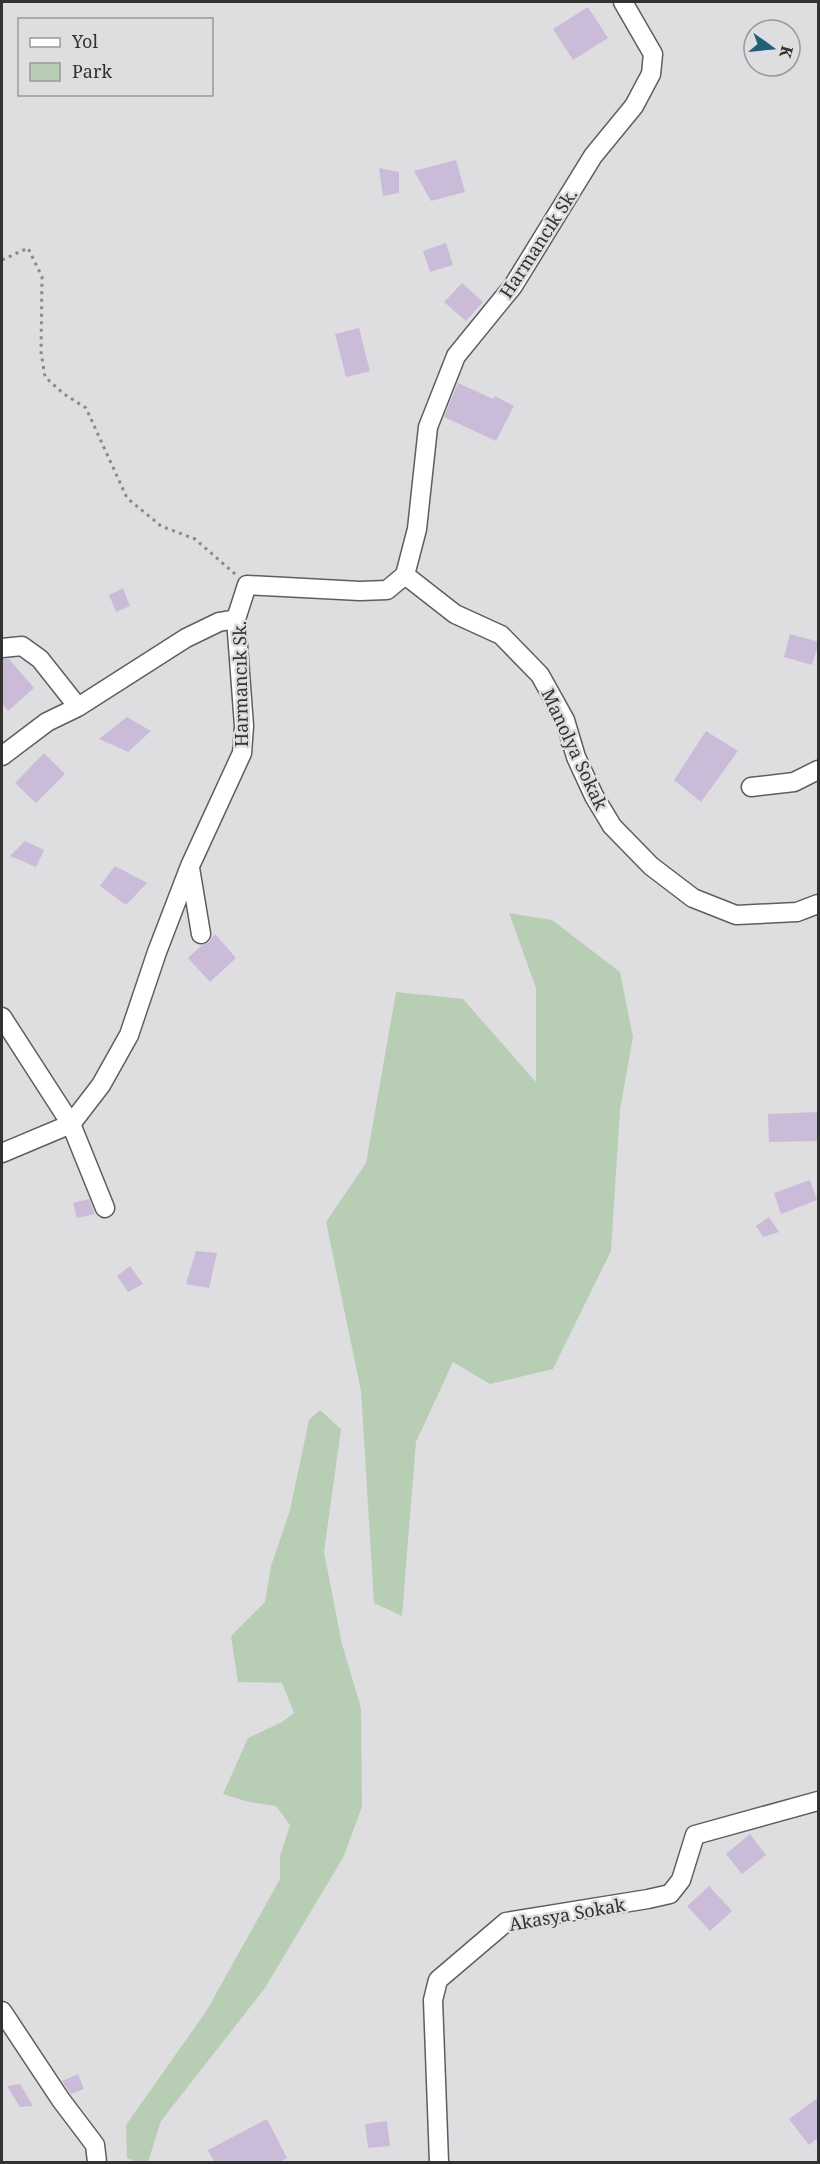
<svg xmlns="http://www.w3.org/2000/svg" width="820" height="2164" viewBox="0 0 820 2164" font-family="'Noto Serif',serif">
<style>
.green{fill:#b8ceb4}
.building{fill:#cabbd8}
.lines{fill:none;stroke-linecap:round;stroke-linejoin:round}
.street-casing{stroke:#5e5e61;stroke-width:21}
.path{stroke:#8a8a8c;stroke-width:3;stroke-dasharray:3 4.5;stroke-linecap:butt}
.street{stroke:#fff;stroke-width:18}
.labels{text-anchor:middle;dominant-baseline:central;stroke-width:5;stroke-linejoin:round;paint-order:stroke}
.street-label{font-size:18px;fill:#323233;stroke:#dedee1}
</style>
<rect width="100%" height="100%" fill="#dedee1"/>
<path class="green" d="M 509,913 L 552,920 L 620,972 L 633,1037 L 620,1110 L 611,1251 L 553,1369 L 490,1384 L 453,1362 L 416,1442 L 402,1616 L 374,1603 L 361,1391 L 326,1222 L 366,1163 L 396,992 L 463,999 L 536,1082 L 536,988 Z
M 320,1410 L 341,1429 L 324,1552 L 342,1644 L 361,1708 L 362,1807 L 343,1858 L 265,1988 L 161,2121 L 148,2162 L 138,2162 L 127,2158 L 126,2125 L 207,2010 L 280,1879 L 280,1856 L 290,1825 L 276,1806 L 249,1802 L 223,1794 L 248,1738 L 282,1722 L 294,1713 L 282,1683 L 238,1682 L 231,1636 L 265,1602 L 271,1566 L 290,1510 L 309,1420 Z"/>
<path class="building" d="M 588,7 L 608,38 L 573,60 L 553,29 Z
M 456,160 L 465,192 L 431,201 L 414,171 Z
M 379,168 L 399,172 L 399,193 L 383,196 Z
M 446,243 L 453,265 L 430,272 L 423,251 Z
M 462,283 L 483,302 L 466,321 L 444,302 Z
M 359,328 L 370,371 L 346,377 L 335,334 Z
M 458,383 L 493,399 L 495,396 L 514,406 L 496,441 L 444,417 Z
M 123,588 L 130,606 L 116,612 L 109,595 Z
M 790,634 L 819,642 L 812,665 L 784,657 Z
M 2,659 L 9,659 L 34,688 L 8,711 L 2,703 Z
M 127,717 L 151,731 L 128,752 L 99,739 Z
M 706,731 L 738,751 L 701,802 L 674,780 Z
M 44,753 L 65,774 L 36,803 L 15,783 Z
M 25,841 L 44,850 L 36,867 L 10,856 Z
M 115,866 L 147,883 L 126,905 L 100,886 Z
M 215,934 L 236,958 L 210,982 L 188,958 L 202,945 L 209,942 Z
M 819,1112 L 819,1141 L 769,1142 L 768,1114 Z
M 810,1180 L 817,1200 L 781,1214 L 774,1193 Z
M 89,1199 L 95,1214 L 77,1218 L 73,1203 Z
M 769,1217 L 779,1232 L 763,1237 L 756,1226 Z
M 196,1251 L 217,1253 L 209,1288 L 186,1284 Z
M 130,1266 L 143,1284 L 128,1292 L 117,1276 Z
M 750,1834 L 766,1855 L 742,1874 L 726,1854 Z
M 709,1886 L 732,1911 L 710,1931 L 687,1906 Z
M 78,2074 L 84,2089 L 71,2094 L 62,2081 Z
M 20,2084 L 33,2106 L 20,2107 L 7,2086 Z
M 819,2097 L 819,2137 L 809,2145 L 789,2119 Z
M 267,2119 L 287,2158 L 278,2163 L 215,2163 L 208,2150 Z
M 387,2121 L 390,2146 L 368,2148 L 365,2124 Z"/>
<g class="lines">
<defs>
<path id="street" d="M 405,575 L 455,614 L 501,635 L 540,675 L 565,720 L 576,757 L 594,796 L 612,826 L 651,866 L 693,898 L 736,915 L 797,912 L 818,904
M 2,648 L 22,646 L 40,659 L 78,707
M 2,756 L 47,722 L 78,707 L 186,638 L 219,622 L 236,619
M 751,787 L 794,782 L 818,770
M 190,868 L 201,934
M 2,1017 L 71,1124 L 105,1208
M 2,1153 L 71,1124 L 101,1085 L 129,1035 L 157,952 L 190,866 L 242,753 L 244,726 L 236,619 L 247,585 L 360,591 L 387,590 L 405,575 L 417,529 L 428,427 L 456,356 L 513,286 L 593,156 L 634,106 L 651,74 L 653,54 L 623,2
M 2,2011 L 61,2100 L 95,2145 L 97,2162
M 439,2162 L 433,2000 L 438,1980 L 506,1922 L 648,1899 L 670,1894 L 681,1880 L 695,1835 L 818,1801"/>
</defs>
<use href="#street" class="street-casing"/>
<path class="path" d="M 2,260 L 28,248 L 42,277 L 41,352 L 45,377 L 64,394 L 86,408 L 127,498 L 161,526 L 195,539 L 235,574"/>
<use href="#street" class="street"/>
</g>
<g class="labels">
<g class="street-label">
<text transform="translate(538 243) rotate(-57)">Harmancık Sk.</text>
<text transform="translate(240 684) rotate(-91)">Harmancık Sk.</text>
<text transform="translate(575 749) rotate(65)">Manolya Sokak</text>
<text transform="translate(567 1914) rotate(-10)">Akasya Sokak</text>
</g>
</g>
<rect width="820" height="2164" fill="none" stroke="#323233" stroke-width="6"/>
<rect x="18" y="18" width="195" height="78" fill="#dedee1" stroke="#99999b" stroke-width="1.5"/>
<rect x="30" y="38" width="30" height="9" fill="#ffffff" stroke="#99999b" stroke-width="1.5"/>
<text x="72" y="48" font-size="18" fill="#323233">Yol</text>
<rect x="30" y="63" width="30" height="18" fill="#b8ceb4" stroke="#99999b" stroke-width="1.5"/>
<text x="72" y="78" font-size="18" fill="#323233">Park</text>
<g transform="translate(772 48) rotate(105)"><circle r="28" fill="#dedee1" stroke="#99999b" stroke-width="1.5"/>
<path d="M0-4.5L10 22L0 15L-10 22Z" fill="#216076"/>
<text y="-9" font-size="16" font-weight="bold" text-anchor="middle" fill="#323233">K</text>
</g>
</svg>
